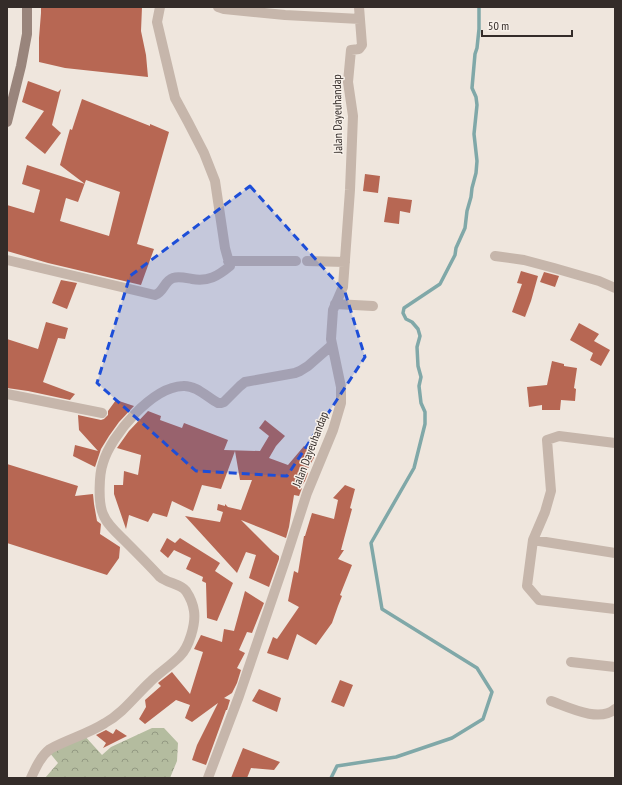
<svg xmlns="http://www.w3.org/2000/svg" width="622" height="785" viewBox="0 0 622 785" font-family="'PT Sans Narrow',sans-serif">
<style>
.forest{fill:url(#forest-crowns)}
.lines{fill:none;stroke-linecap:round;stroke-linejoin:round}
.stream{stroke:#80a8a8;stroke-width:3.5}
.building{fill:#b76753;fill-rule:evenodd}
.street{stroke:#c6b6ab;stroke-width:10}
.secondary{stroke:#99857c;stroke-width:10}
.marked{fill:#1d4ed8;fill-opacity:0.2;stroke:#1d4ed8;stroke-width:3;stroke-dasharray:8 5;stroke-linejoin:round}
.labels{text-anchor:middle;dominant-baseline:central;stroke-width:3;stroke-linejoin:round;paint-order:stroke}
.street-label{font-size:12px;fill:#342c29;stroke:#f7f0e9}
</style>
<defs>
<pattern id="forest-crowns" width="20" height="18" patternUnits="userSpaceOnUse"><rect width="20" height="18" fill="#b4bc9f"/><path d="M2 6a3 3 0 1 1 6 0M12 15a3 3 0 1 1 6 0" fill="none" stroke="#939982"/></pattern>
</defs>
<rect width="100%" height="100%" fill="#efe6dd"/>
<path class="forest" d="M 152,728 L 164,728 L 178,743 L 177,761 L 170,778 L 45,778 L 58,763 L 49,752 L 83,734 L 102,755 L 111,747 Z"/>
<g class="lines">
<path class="stream" d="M 331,778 L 337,766 L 396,757 L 452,738 L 483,719 L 492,692 L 477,668 L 382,609 L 371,543 L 414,468 L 425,424 L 425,412 L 421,403 L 419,386 L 421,377 L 418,366 L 417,347 L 420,336 L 418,329 L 412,322 L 406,319 L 403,313 L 404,308 L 440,284 L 455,255 L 456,248 L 465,228 L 467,211 L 471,197 L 472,188 L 476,173 L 477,161 L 474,134 L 477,105 L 476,97 L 472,88 L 475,54 L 477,48 L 479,29 L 479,7"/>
</g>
<path class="building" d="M 41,7 L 142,7 L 141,31 L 146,55 L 148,77 L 65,68 L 39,62 L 39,38 L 41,13 Z
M 28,81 L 58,92 L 61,89 L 52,125 L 61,133 L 45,154 L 25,138 L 44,111 L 22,102 Z
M 82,99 L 150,126 L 150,124 L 169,132 L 137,244 L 154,249 L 141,285 L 48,263 L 7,251 L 7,205 L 34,213 L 40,190 L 22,184 L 27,165 L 85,184 L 60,165 L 70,129 L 72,130 ZM 86,180 L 120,192 L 109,236 L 60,221 L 66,198 L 78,202 Z
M 365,174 L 380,176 L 378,193 L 363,191 Z
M 388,197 L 412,200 L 410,213 L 400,211 L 399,224 L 384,222 Z
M 521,271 L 538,276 L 531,301 L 525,317 L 512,312 L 522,284 L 517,283 Z
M 544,272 L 559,276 L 555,287 L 540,282 Z
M 61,280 L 77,283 L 67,309 L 52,303 Z
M 46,322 L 68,328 L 65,339 L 58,338 L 43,382 L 75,394 L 70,400 L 28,391 L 7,388 L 7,339 L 38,349 Z
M 579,323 L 599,334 L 594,341 L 610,350 L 601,366 L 590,360 L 593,353 L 570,340 Z
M 552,361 L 564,364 L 564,366 L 577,368 L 574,388 L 576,389 L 575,401 L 561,400 L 560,410 L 542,410 L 542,405 L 529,407 L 527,387 L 547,385 Z
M 116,400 L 134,406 L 119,422 L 109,436 L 101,449 L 95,467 L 73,456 L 75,445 L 98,451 L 79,430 L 78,415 L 101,420 L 104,419 L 108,415 L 108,411 Z
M 148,411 L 161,416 L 160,420 L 182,428 L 184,423 L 228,440 L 224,450 L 260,451 L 269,436 L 259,428 L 265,420 L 285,436 L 276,446 L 269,458 L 288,465 L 304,446 L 316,454 L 306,472 L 308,473 L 305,481 L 300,488 L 302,488 L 299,496 L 294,495 L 289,527 L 286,538 L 241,520 L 273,552 L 279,556 L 279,559 L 269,587 L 249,578 L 256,555 L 246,552 L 237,573 L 185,516 L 220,522 L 223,512 L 217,510 L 218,504 L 225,506 L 225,504 L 228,507 L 241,510 L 252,480 L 240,480 L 235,451 L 221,489 L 202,485 L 193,511 L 172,501 L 167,517 L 153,513 L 148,522 L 129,515 L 126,529 L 114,494 L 114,485 L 123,485 L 124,471 L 138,475 L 141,455 L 117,448 L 129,431 Z
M 7,464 L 78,486 L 75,496 L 93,494 L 94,504 L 97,521 L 101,524 L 100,534 L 120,547 L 119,558 L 107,575 L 7,543 Z
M 345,485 L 355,489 L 350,508 L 352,509 L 341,550 L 344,550 L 338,559 L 352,565 L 340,595 L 342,596 L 338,606 L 332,623 L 316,645 L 297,634 L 288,660 L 267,653 L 273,637 L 277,639 L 299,607 L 288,601 L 294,571 L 298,573 L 304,536 L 305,536 L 312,513 L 334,519 L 338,500 L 333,498 Z
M 167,538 L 175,543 L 180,538 L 220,563 L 215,571 L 233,583 L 217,621 L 207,618 L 206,583 L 202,581 L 203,577 L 186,569 L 191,558 L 174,550 L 168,558 L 160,551 Z
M 245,591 L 264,603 L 252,633 L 247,632 L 239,650 L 245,653 L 237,668 L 241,670 L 237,683 L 232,693 L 224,698 L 230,700 L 227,710 L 226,710 L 206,765 L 192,760 L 197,745 L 218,703 L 192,722 L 185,718 L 190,705 L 176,700 L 145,724 L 139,719 L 146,707 L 145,700 L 161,686 L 158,683 L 172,672 L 190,694 L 203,652 L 194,649 L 201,635 L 222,642 L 224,629 L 234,631 Z
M 340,680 L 353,685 L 344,707 L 331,702 Z
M 259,689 L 281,698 L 277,712 L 252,701 Z
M 116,729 L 127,736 L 103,748 L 106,743 L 96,735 L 106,730 L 113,734 Z
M 243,748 L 280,762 L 274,770 L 251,768 L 247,778 L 231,778 Z"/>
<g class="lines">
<path class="street" d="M 218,7 L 224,9 L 285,15 L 360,19
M 495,256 L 524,260 L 554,268 L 599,281 L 615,288
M 7,260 L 155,295 C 164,292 164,281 173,278 C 179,276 186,278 192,279 C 208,282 218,276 230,266 L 225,248 L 215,181 L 204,153 L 188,122 L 175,98 L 157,22 L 160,7
M 228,261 L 296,261
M 307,261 L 345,262
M 335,304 L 373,306
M 7,394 L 102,413
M 615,443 L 559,436 L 547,440 L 551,491 L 545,512 L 533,540 L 527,586 L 539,600 L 615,609
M 533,540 L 615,553
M 571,662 L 615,667
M 551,701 C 568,707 599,723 615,709
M 31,778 C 36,767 41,756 50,749 C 68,739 88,734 105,723 C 123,713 135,696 150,682 C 159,673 170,666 180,656 C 189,647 196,624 194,611 C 193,604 190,597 186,591 C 181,584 167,583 160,577 C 149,565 137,553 126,542 C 118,534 107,525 103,514 C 98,503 99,474 103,463 C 111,435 152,387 183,386 C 196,385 208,398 218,403 L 221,403 L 224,402 L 240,386 L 245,382 L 295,373 L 300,371 L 308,366 L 332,345
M 208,778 L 239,696 L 284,564 L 307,493 L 333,430 L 341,403 L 341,387 L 331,339 L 333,310 L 343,287 L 350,190 L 353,116 L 348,82 L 351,50 L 359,49 L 362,45 L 359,7"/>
<path class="secondary" d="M 7,122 L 21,66 L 27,34 L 27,7"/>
</g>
<path class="marked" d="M 250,186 L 345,292 L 365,357 L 287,476 L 196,471 L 97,383 L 130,276 Z"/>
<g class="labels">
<g class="street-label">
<text transform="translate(337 114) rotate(-91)">Jalan Dayeuhandap</text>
<text transform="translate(310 449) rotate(-69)">Jalan Dayeuhandap</text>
</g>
</g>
<rect width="622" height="785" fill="none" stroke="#342c29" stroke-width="16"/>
<path d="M482 30v6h90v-6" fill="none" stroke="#342c29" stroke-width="2"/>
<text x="488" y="30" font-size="12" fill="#342c29" stroke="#f7f0e9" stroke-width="3" paint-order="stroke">50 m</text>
</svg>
